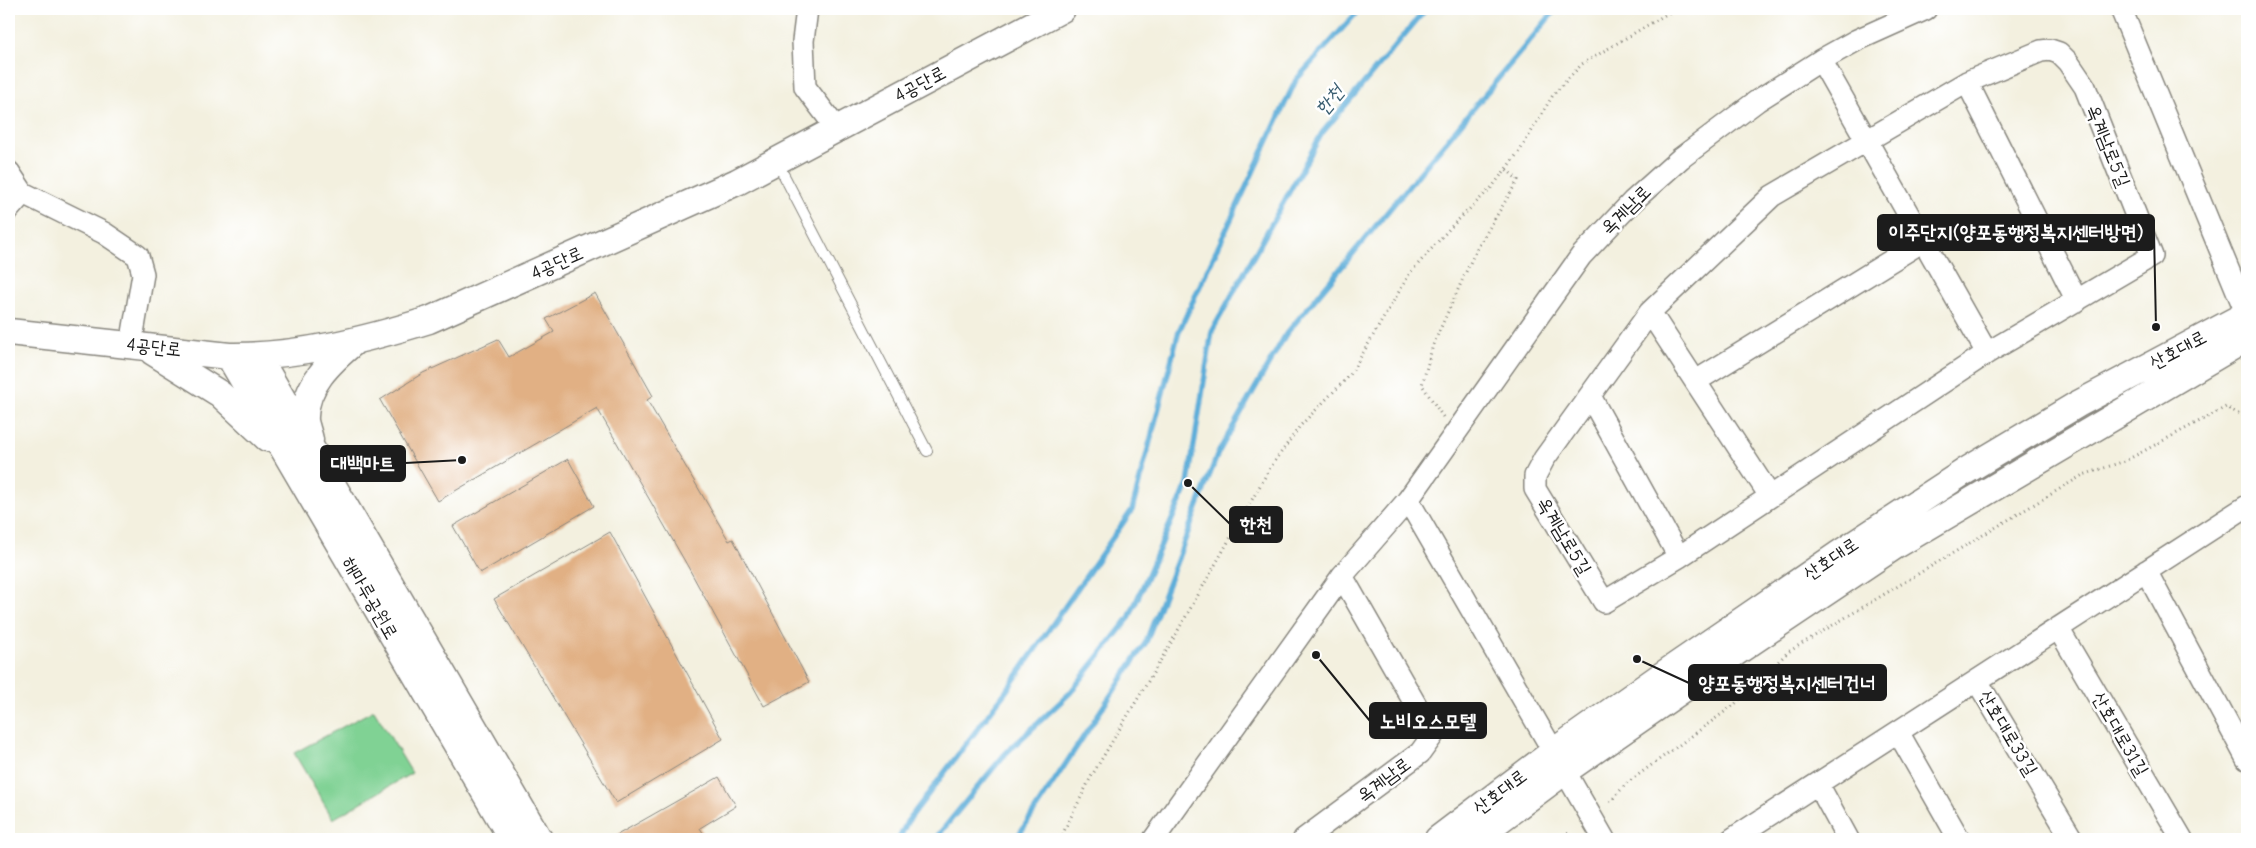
<svg xmlns="http://www.w3.org/2000/svg" width="2256" height="848" viewBox="0 0 2256 848" font-family="'Comic Neue','Poor Story',sans-serif">
<style>
.grass{fill:#80d294;stroke:#4e7758}
.lines{fill:none;stroke-linecap:round;stroke-linejoin:round}
.stream{stroke:#5eaed9;stroke-width:5.5}
.building{fill:#e1b084}
.service-casing{stroke:#88867e;stroke-width:12}
.minor-casing{stroke:#88867e;stroke-width:24}
.tertiary-casing{stroke:#88867e;stroke-width:29}
.path{stroke:#88867e;stroke-width:3;stroke-dasharray:1 4;stroke-linecap:butt}
.service{stroke:#fff;stroke-width:10}
.minor{stroke:#fff;stroke-width:21}
.tertiary{stroke:#fff;stroke-width:26}
.labels{text-anchor:middle;dominant-baseline:central;stroke-width:5;stroke-linejoin:round;paint-order:stroke}
.street-label{font-size:19px;fill:#1c1c1c;stroke:#fff}
.water-label{font-size:20px;font-style:italic;fill:#3a5e71;stroke:#fff}
.leader{fill:none;stroke:#1c1c1c;stroke-width:2}
.callout-dot{fill:#1c1c1c;stroke:#fff;stroke-width:2}
.callout{fill:#1c1c1c;stroke:#1c1c1c;stroke-width:2}
.callout-label{font-size:20px;text-anchor:middle;font-weight:bold;fill:#fff}
</style>
<rect width="100%" height="100%" fill="#fff"/>
<filter id="ink" filterUnits="userSpaceOnUse"><feTurbulence type="fractalNoise" baseFrequency=".02" numOctaves="2"/><feDisplacementMap in="SourceGraphic" scale="10" xChannelSelector="R" yChannelSelector="G"/><feConvolveMatrix kernelMatrix="1 2 1 2 8 2 1 2 1" color-interpolation-filters="sRGB"/></filter>
<filter id="wash" filterUnits="userSpaceOnUse"><feTurbulence type="fractalNoise" baseFrequency=".0096" numOctaves="4" result="noise"/><feDisplacementMap in="SourceGraphic" scale="20" xChannelSelector="R" yChannelSelector="G"/><feGaussianBlur stdDeviation="1.12" result="paint"/><feColorMatrix in="noise" values="0 0 0 0 0 0 0 0 0 0 0 0 0 0 0 0 0 1.4 0 .05"/><feComposite in="paint" operator="in"/></filter>
<g filter="url(#wash)">
<rect width="100%" height="100%" fill="#f3f0df"/>
<path class="grass" d="M 374,710 L 412,773 L 333,819 L 294,753 Z"/>
<g class="lines">
<path class="stream" d="M 899,839 L 907,822 L 1007,690 L 1132,510 L 1179,331 L 1296,80 L 1360,9
M 935,839 L 1005,754 L 1070,693 L 1129,618 L 1188,483 L 1212,331 L 1322,133 L 1426,9
M 1016,839 L 1146,642 L 1218,453 L 1286,334 L 1556,9"/>
</g>
<g id="blocks">
<path class="building" d="M 595,293 L 653,396 L 647,400 L 729,541 L 733,539 L 809,682 L 764,706 L 687,565 L 597,408 L 438,501 L 380,400 L 423,373 L 498,339 L 509,357 L 554,332 L 546,319 Z
M 568,459 L 594,506 L 480,573 L 453,526 Z
M 610,532 L 723,739 L 616,803 L 494,599 Z
M 719,777 L 736,806 L 700,828 L 707,839 L 610,839 Z"/>
</g>
</g>
<g filter="url(#ink)">
<use href="#blocks" fill-opacity="0" stroke="#88867e" stroke-width="1"/>
<g class="lines">
<defs>
<path id="service" d="M 777,162 L 927,451"/>
<path id="minor" d="M 807,9 L 803,41 L 805,87 L 837,129
M 2121,9 L 2247,315
M 2050,50 L 2059,53 L 2068,62 L 2085,87 L 2152,256 L 1987,353 L 1679,557 L 1604,602 L 1535,489 L 1535,476 L 1544,459 L 1650,312 L 1772,196 L 1967,82 L 2041,51 Z
M 1821,60 L 1987,353
M 1967,82 L 2077,301
M 9,172 L 23,193 L 104,233 L 138,256 L 143,274 L 131,345
M 9,209 L 23,193
M 1650,312 L 1770,496
M 1696,381 L 1923,241
M 1590,396 L 1679,557
M 1408,500 L 1604,839
M 2146,571 L 2247,759
M 2058,628 L 2182,839
M 1977,681 L 2072,839
M 1898,732 L 1959,839
M 1818,784 L 1848,839
M 1154,839 L 1342,576 L 1408,500 L 1581,256 L 1633,201 L 1681,158 L 1757,101 L 1821,60 L 1857,40 L 1926,9
M 1304,839 L 1420,753 L 1433,735 L 1342,576
M 1732,839 L 2247,506 L 2247,508"/>
<path id="tertiary" d="M 9,332 L 229,356 C 296,357 365,340 429,320 L 737,182 L 1062,9
M 153,352 L 220,394 L 267,438
M 229,356 L 512,839
M 258,357 L 539,839
M 310,440 C 309,434 306,427 305,421 C 303,386 331,361 355,341
M 1438,839 L 1553,752 L 1658,678 L 1839,554 L 1964,472 L 2078,404 L 2247,314
M 1474,839 L 1565,771 L 1738,651 L 1895,546 L 2247,338"/>
</defs>
<use href="#service" class="service-casing"/>
<use href="#minor" class="minor-casing"/>
<use href="#tertiary" class="tertiary-casing"/>
<path class="path" d="M 1443,417 L 1422,385 L 1433,345 L 1475,252 L 1518,180 L 1506,169
M 1610,802 L 1627,783 L 1734,705 L 1788,652 L 2083,475 L 2125,461 L 2226,407 L 2247,418
M 1060,839 L 1091,777 L 1168,648 L 1270,468 L 1300,426 L 1350,375 L 1410,273 L 1451,227 L 1492,187 L 1521,149 L 1553,95 L 1582,64 L 1675,9
M 1548,839 L 1570,833"/>
<use href="#service" class="service"/>
<use href="#minor" class="minor"/>
<use href="#tertiary" class="tertiary"/>
</g>
</g>
<g class="labels">
<g class="street-label">
<text transform="translate(920 84) rotate(-28)">4공단로</text>
<text transform="translate(2108 146) rotate(68)">옥계남로5길</text>
<text transform="translate(1626 210) rotate(-45)">옥계남로</text>
<text transform="translate(557 263) rotate(-24)">4공단로</text>
<text transform="translate(154 347) rotate(6)">4공단로</text>
<text transform="translate(2178 350) rotate(-28)">산호대로</text>
<text transform="translate(1564 536) rotate(59)">옥계남로5길</text>
<text transform="translate(1831 559) rotate(-34)">산호대로</text>
<text transform="translate(370 598) rotate(60)">해마루공원로</text>
<text transform="translate(2008 733) rotate(59)">산호대로33길</text>
<text transform="translate(2120 734) rotate(60)">산호대로31길</text>
<text transform="translate(1384 780) rotate(-37)">옥계남로</text>
<text transform="translate(1500 792) rotate(-37)">산호대로</text>
</g>
<g class="water-label">
<text transform="translate(1329 100) rotate(-50)">한천</text>
</g>
</g>
<path class="leader" d="M2156 327L2154 232M462 460L405 463M1188 483L1230 524M1637 659L1689 683M1316 655L1370 721"/>
<g class="callout-dot">
<circle cx="2156" cy="327" r="5"/>
<circle cx="462" cy="460" r="5"/>
<circle cx="1188" cy="483" r="5"/>
<circle cx="1637" cy="659" r="5"/>
<circle cx="1316" cy="655" r="5"/>
</g>
<g class="callout">
<rect x="1878" y="215" width="276" height="35" rx="5"/>
<rect x="321" y="446" width="84" height="35" rx="5"/>
<rect x="1230" y="507" width="52" height="35" rx="5"/>
<rect x="1689" y="665" width="197" height="35" rx="5"/>
<rect x="1370" y="703" width="116" height="35" rx="5"/>
</g>
<g class="callout-label">
<text x="2016" y="239">이주단지(양포동행정복지센터방면)</text>
<text x="363" y="470">대백마트</text>
<text x="1256" y="531">한천</text>
<text x="1787" y="690">양포동행정복지센터건너</text>
<text x="1428" y="728">노비오스모텔</text>
</g>
<rect width="2256" height="848" fill="none" stroke="#fff" stroke-width="30"/>
</svg>
